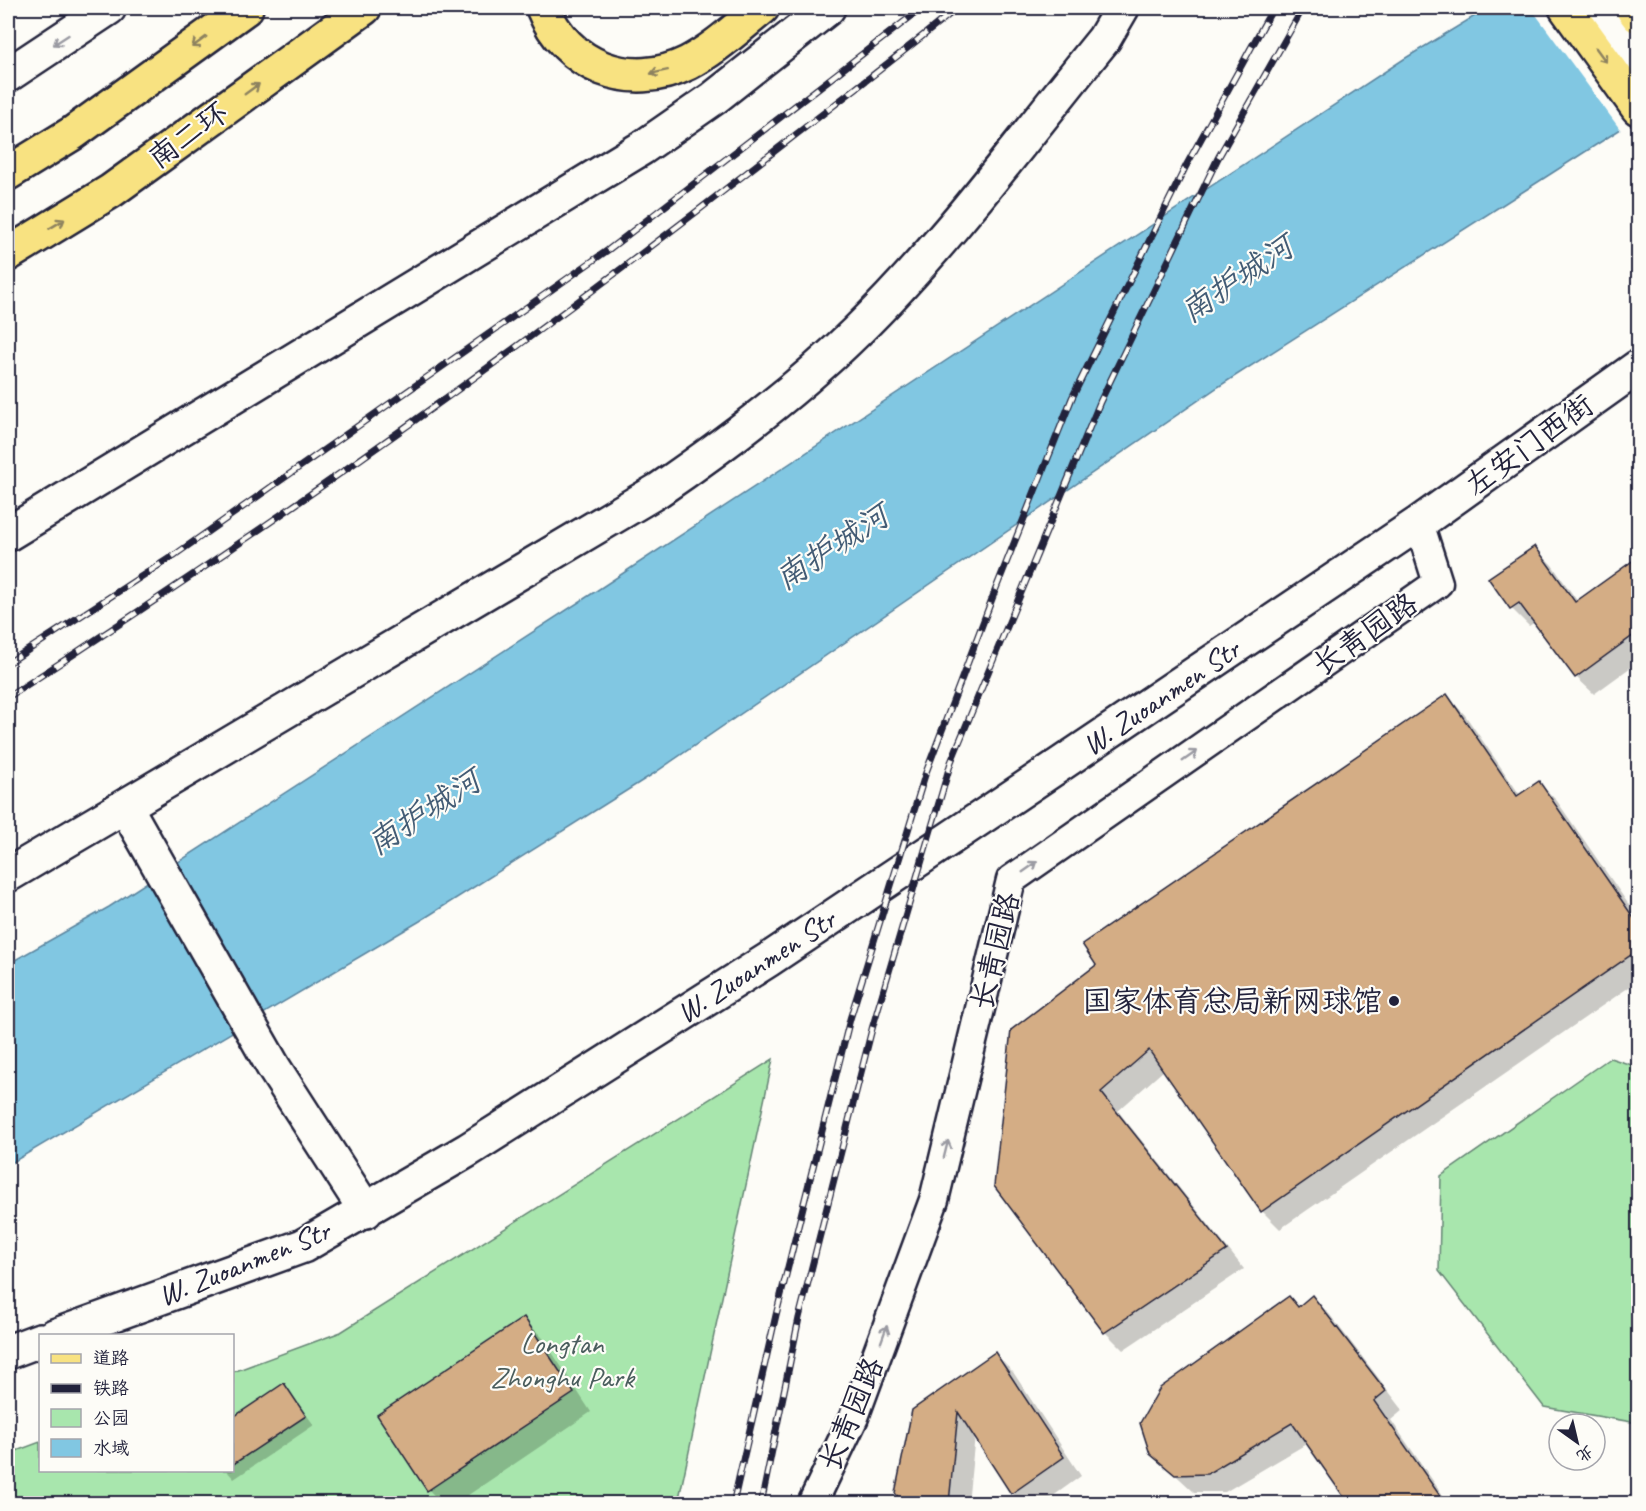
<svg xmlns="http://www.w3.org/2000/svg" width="1646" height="1511" viewBox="0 0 1646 1511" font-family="Caveat,'LXGW WenKai TC',sans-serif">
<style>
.green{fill:#a8e6ad;stroke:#658474;stroke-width:1.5}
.water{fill:#81c7e2;stroke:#5b859f;stroke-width:1.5}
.pier{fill:#fdfcf7}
.shadow{fill:#0003}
.building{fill:#d4ad85;stroke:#22223b;stroke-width:1.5}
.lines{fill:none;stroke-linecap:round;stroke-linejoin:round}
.street-casing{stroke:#22223b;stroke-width:33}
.secondary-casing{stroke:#22223b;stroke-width:38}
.primary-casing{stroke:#22223b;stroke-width:38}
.highway-casing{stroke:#22223b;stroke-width:38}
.street{stroke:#fdfcf7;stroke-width:28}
.secondary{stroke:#fdfcf7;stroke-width:33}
.primary{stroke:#f8e281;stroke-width:33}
.highway{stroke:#f8e281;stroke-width:33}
.rail-casing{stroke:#22223b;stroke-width:7}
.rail{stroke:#fdfcf7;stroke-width:4.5;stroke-dasharray:14;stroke-linecap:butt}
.oneway{stroke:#9a9aa2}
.oneway2{stroke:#8d825e}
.poi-dot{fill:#22223b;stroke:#fdfcf7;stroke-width:2}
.labels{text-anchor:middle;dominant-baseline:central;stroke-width:4.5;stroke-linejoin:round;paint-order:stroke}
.street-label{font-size:30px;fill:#22223b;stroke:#fdfcf7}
.poi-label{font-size:30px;fill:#22223b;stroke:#fdfcf7;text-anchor:end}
.park-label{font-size:30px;fill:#4a5d5d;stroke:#fdfcf7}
.water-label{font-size:32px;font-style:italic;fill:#435c75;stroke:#fdfcf7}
</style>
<rect width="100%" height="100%" fill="#fdfcf7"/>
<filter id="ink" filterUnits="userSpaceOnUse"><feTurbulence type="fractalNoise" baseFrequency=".0167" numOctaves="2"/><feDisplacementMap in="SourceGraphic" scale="12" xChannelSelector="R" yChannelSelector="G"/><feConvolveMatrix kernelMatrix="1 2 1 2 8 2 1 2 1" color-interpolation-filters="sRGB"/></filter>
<g filter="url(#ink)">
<path class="green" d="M 1610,1058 L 1638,1067 L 1638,1423 L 1544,1407 L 1439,1271 L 1441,1176 Z
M 773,1059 L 678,1503 L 8,1503 L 8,1454 L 40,1442 L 40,1470 L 232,1470 L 233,1372 L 341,1332 Z"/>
<path class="water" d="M 1488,8 L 1638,8 L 1638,118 L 1218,387 L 653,774 L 420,921 L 8,1165 L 8,964 L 109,907 L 593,593 L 1404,59 Z"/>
<path class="pier" d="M 1531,8 L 1638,8 L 1638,121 L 1622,132 Z"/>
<path class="shadow" d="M 1535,548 L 1552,565 L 1578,602 L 1638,560 L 1638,662 L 1594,694 L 1576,677 L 1535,622 L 1529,626 L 1511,608 L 1490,578 Z
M 1447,696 L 1465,715 L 1520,795 L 1539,783 L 1557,801 L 1638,918 L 1638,981 L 1280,1229 L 1262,1211 L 1164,1070 L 1118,1111 L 1244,1269 L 1123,1350 L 1105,1332 L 995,1185 Z
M 1312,1297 L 1330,1315 L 1403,1410 L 1391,1420 L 1449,1504 L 1350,1504 L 1308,1443 L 1225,1492 L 1194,1492 L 1152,1453 L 1161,1389 L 1289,1298 L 1299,1308 Z
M 524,1319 L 542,1337 L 591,1412 L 455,1504 L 442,1504 L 429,1490 L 379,1416 Z
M 995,1354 L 1013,1372 L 1081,1476 L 1042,1504 L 1023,1504 L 1012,1493 L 975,1435 L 968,1504 L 904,1504 L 897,1493 Z
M 284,1385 L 314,1425 L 234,1479 L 226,1470 L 232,1470 L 232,1420 Z"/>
<path class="building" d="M 1535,546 L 1575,602 L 1638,557 L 1638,632 L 1575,678 L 1519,603 L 1510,609 L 1488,578 Z
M 1447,694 L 1517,796 L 1539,781 L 1638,924 L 1638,950 L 1261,1212 L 1149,1050 L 1101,1092 L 1227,1250 L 1104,1333 L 994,1186 L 1011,1030 L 1096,965 L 1082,944 Z
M 1312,1295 L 1386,1391 L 1374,1401 L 1445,1503 L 1348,1503 L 1292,1423 L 1207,1474 L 1175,1475 L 1150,1454 L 1140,1423 L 1160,1388 L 1289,1296 L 1298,1307 Z
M 524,1317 L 574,1393 L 427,1491 L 377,1415 Z
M 995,1352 L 1064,1457 L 1011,1494 L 958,1412 L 949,1503 L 903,1503 L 895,1493 L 912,1410 Z
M 284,1383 L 306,1416 L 232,1465 L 232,1418 Z"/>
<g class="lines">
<defs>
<path id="street" d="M 812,1504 L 854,1417 L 934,1200 L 1011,880 L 1438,583 L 1419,523"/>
<path id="secondary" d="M 1600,8 L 1638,63
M 8,75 L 109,8
M 8,534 L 642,148 L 714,98 L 828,8
M 125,806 L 657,491 C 727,443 796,391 856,332 C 947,243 1024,137 1104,39 L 1122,8
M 8,875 L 125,806 L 274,1068 L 366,1211
M 54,1336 L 303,1246 L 468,1150 L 768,960 L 985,815 L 1419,523 L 1638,367
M 8,1352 L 40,1340"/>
<path id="primary" d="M 1566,8 L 1638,108
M 1632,8 L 1638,16"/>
<path id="highway" d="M 543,8 C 566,66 630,92 688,63 C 715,49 738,27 762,8
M 8,173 L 73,133 L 246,8
M 8,254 L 111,191 L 364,8"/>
</defs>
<use href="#street" class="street-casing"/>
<use href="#secondary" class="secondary-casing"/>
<use href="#primary" class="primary-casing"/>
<use href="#highway" class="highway-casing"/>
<use href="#street" class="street"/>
<use href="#secondary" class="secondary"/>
<use href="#primary" class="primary"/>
<use href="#highway" class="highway"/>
<defs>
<path id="rail" d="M 8,663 L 176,554 L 608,250 L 922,8
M 8,697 C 265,531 516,353 758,164 C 824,112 892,62 957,8
M 733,1504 L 776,1315 L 850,1019 L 925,775 L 995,591 L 1072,398 L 1186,166 L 1273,8
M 761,1504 L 799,1318 L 872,1029 L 951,762 L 1100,402 L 1218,158 L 1303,8"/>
</defs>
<use href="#rail" class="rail-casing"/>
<use href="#rail" class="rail"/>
</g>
<defs><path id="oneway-shaft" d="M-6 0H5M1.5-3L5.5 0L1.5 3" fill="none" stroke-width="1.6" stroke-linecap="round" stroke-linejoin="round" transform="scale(1.5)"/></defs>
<g class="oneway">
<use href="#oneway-shaft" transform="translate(61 40) rotate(147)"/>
<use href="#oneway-shaft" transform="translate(1190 756) rotate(-35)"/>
<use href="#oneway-shaft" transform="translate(1030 867) rotate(-35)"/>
<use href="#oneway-shaft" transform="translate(946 1149) rotate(-76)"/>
<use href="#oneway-shaft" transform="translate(884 1334) rotate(-70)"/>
</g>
<g class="oneway2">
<use href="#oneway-shaft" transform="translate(199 42) rotate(144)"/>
<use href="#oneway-shaft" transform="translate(1601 55) rotate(54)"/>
<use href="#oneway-shaft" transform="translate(659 72) rotate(168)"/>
<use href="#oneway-shaft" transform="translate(252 89) rotate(-36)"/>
<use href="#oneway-shaft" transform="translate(57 224) rotate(-31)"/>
</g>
</g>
<circle class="poi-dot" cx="1394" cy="1001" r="6"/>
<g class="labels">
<g class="street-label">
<text transform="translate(188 135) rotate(-36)">南二环</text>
<text transform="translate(1529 445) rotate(-36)">左安门西街</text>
<text transform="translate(1365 634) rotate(-35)">长青园路</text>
<text transform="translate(1161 697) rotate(-34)">W. Zuoanmen Str</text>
<text transform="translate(995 951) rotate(-76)">长青园路</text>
<text transform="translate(756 966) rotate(-33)">W. Zuoanmen Str</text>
<text transform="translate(244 1263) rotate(-22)">W. Zuoanmen Str</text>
<text transform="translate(851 1414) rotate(-67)">长青园路</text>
</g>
<g class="poi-label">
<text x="1382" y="1001">国家体育总局新网球馆</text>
</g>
<g class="park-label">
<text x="562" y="1343">Longtan<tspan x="562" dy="34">Zhonghu Park</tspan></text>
</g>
<g class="water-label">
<text transform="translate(1237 279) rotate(-34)">南护城河</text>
<text transform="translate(832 547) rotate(-33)">南护城河</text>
<text transform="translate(424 812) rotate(-33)">南护城河</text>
</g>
</g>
<rect width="1646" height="1511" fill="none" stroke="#fdfcf7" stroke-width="30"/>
<rect x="15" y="15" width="1616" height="1481" fill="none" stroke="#22223b" stroke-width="2" filter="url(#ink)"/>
<rect x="39" y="1334" width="195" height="138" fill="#fdfcf7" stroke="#a5a5ac" stroke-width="1.5"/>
<rect x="51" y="1354" width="30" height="9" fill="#f8e281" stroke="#a5a5ac" stroke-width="1.5"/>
<text x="93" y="1364" font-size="18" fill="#22223b">道路</text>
<rect x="51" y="1384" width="30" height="9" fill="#22223b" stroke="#a5a5ac" stroke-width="1.5"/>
<text x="93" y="1394" font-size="18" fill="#22223b">铁路</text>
<rect x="51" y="1409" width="30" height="18" fill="#a8e6ad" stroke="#a5a5ac" stroke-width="1.5"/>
<text x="93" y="1424" font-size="18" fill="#22223b">公园</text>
<rect x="51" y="1439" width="30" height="18" fill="#81c7e2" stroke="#a5a5ac" stroke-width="1.5"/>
<text x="93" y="1454" font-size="18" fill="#22223b">水域</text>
<g transform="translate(1577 1442) rotate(146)"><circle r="28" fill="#fdfcf7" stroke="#a5a5ac" stroke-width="1.5"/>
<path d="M0-4.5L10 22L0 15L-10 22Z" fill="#22223b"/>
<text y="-9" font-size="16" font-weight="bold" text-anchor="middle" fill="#22223b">北</text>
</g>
</svg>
